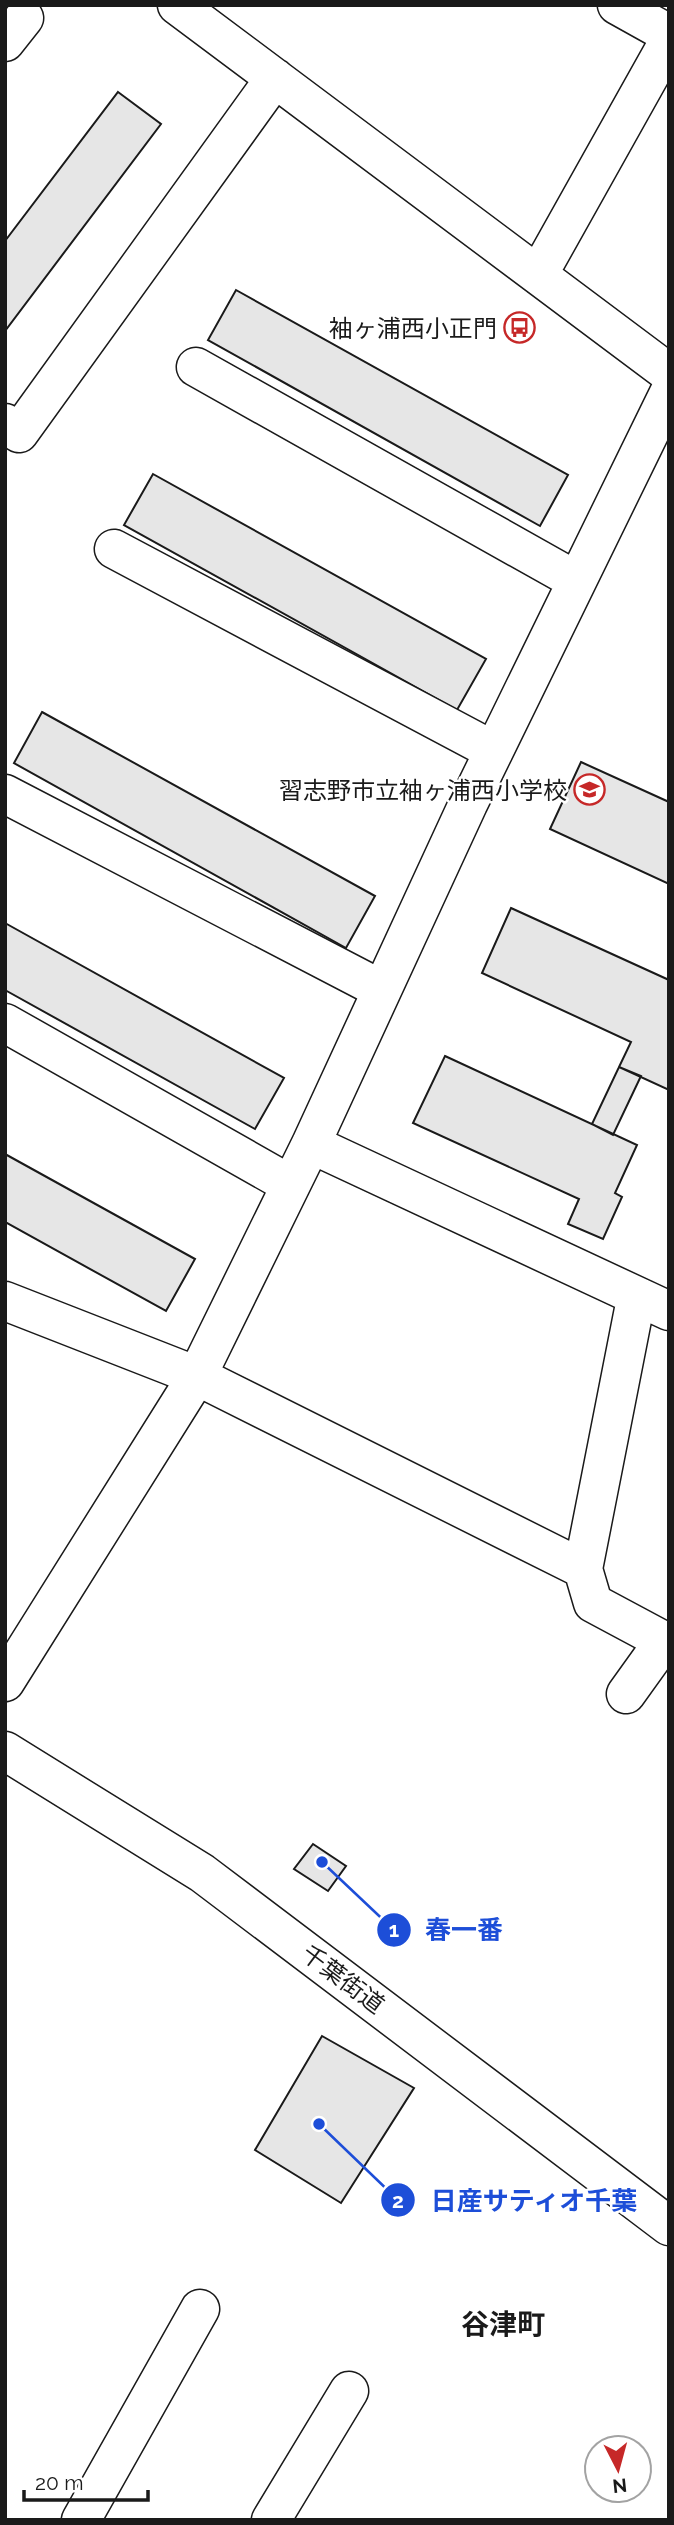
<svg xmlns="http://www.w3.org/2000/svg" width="674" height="2525" viewBox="0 0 674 2525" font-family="Raleway,'Noto Sans JP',sans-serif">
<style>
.building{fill:#e6e6e6;stroke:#1a1a1a;stroke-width:2}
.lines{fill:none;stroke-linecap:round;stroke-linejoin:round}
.minor-casing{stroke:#1a1a1a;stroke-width:41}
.highway-casing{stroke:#1a1a1a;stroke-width:41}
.minor{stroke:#fff;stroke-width:38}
.highway{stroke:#fff;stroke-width:38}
.labels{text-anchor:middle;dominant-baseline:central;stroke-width:5;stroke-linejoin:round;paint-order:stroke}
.poi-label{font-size:24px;fill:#1a1a1a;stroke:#fff;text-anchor:end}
.street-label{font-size:24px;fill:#1a1a1a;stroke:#fff}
.quarter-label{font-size:28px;font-weight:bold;fill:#1a1a1a;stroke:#fff}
.leader{fill:none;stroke:#1d4ed8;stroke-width:2.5}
.callout-dot{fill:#1d4ed8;stroke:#fff;stroke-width:2.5}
.mark-label{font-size:21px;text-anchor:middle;font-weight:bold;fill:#fff}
.callout-label{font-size:26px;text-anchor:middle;font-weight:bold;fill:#1d4ed8;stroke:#fff;stroke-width:5;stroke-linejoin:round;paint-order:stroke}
</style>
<rect width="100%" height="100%" fill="#fff"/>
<path class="building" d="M 118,92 L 161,124 L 5,331 L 5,241 Z
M 236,290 L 568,475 L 540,526 L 208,340 Z
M 153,474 L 486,659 L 457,710 L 124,525 Z
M 42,712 L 375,896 L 346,948 L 14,763 Z
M 581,762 L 669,802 L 669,884 L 550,829 Z
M 511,908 L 669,980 L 669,1090 L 619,1067 L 631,1042 L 482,973 Z
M 5,923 L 284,1078 L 255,1129 L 5,990 Z
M 445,1056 L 637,1145 L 615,1193 L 622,1197 L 603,1239 L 568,1224 L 579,1199 L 413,1123 Z
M 619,1067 L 641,1076 L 613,1135 L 592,1124 Z
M 5,1154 L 195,1259 L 166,1311 L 5,1222 Z
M 313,1844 L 346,1866 L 328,1891 L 294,1869 Z
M 322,2036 L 414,2088 L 341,2203 L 255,2150 Z"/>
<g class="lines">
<defs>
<path id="minor" d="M 177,5 L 669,373
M 617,5 L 669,34
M 5,42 L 24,18
M 538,275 L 669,41
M 196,367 L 577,581
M 5,423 L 19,433 L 275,78
M 114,549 L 494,751
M 5,794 L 382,990
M 5,1023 L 291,1185
M 311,1144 L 669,1311
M 5,1301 L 197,1376 L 583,1569 L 636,1299
M 583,1569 L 593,1603 L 664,1641 L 626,1694
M 5,1682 L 197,1376 L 311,1144 L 468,804 L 669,393
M 81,2520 L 200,2309
M 271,2520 L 349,2391"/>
<path id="highway" d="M 5,1751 L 202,1873 L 669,2226"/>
</defs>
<use href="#minor" class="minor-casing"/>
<use href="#highway" class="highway-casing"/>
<use href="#minor" class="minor"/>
<use href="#highway" class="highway"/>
</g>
<defs>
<symbol id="bus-ring" viewBox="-11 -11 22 22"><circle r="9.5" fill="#fff" stroke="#c62828" stroke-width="1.5"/><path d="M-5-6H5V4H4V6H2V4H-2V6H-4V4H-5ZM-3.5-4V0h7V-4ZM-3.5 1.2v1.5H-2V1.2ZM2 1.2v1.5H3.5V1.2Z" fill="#c62828"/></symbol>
<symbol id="school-ring" viewBox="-11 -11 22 22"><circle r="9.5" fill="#fff" stroke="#c62828" stroke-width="1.5"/><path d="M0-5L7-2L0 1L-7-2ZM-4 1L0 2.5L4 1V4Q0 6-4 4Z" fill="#c62828"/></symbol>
</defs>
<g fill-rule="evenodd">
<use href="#bus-ring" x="502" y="310" width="35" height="35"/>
<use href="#school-ring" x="572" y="772" width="35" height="35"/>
</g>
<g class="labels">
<g class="poi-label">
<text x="497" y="328">袖ヶ浦西小正門</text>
<text x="567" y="790">習志野市立袖ヶ浦西小学校</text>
</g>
<g class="street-label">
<text transform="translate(343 1979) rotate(37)">千葉街道</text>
</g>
<g class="quarter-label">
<text x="503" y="2324">谷津町</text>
</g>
</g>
<path class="leader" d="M322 1862L394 1930M319 2124L398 2200"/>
<g class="callout-dot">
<circle cx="322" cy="1862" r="7"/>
<circle cx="319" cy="2124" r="7"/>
<circle cx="394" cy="1930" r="18"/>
<circle cx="398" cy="2200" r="18"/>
</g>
<g class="mark-label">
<text x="394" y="1937">1</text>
<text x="398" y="2208">2</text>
</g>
<g class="callout-label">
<text x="464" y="1939">春一番</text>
<text x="534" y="2210">日産サティオ千葉</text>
</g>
<rect width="674" height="2525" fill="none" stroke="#1a1a1a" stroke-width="14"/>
<g transform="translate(618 2469) rotate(174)"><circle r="33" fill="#ffffff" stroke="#a3a3a3" stroke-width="2"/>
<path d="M0-5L12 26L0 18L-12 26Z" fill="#c62828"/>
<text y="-10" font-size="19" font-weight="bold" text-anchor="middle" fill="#1a1a1a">N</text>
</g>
<path d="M24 2490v10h124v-10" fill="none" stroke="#1a1a1a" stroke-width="3.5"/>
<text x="35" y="2490" font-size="21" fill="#1a1a1a" stroke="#ffffff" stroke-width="5" paint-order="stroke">20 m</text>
</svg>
